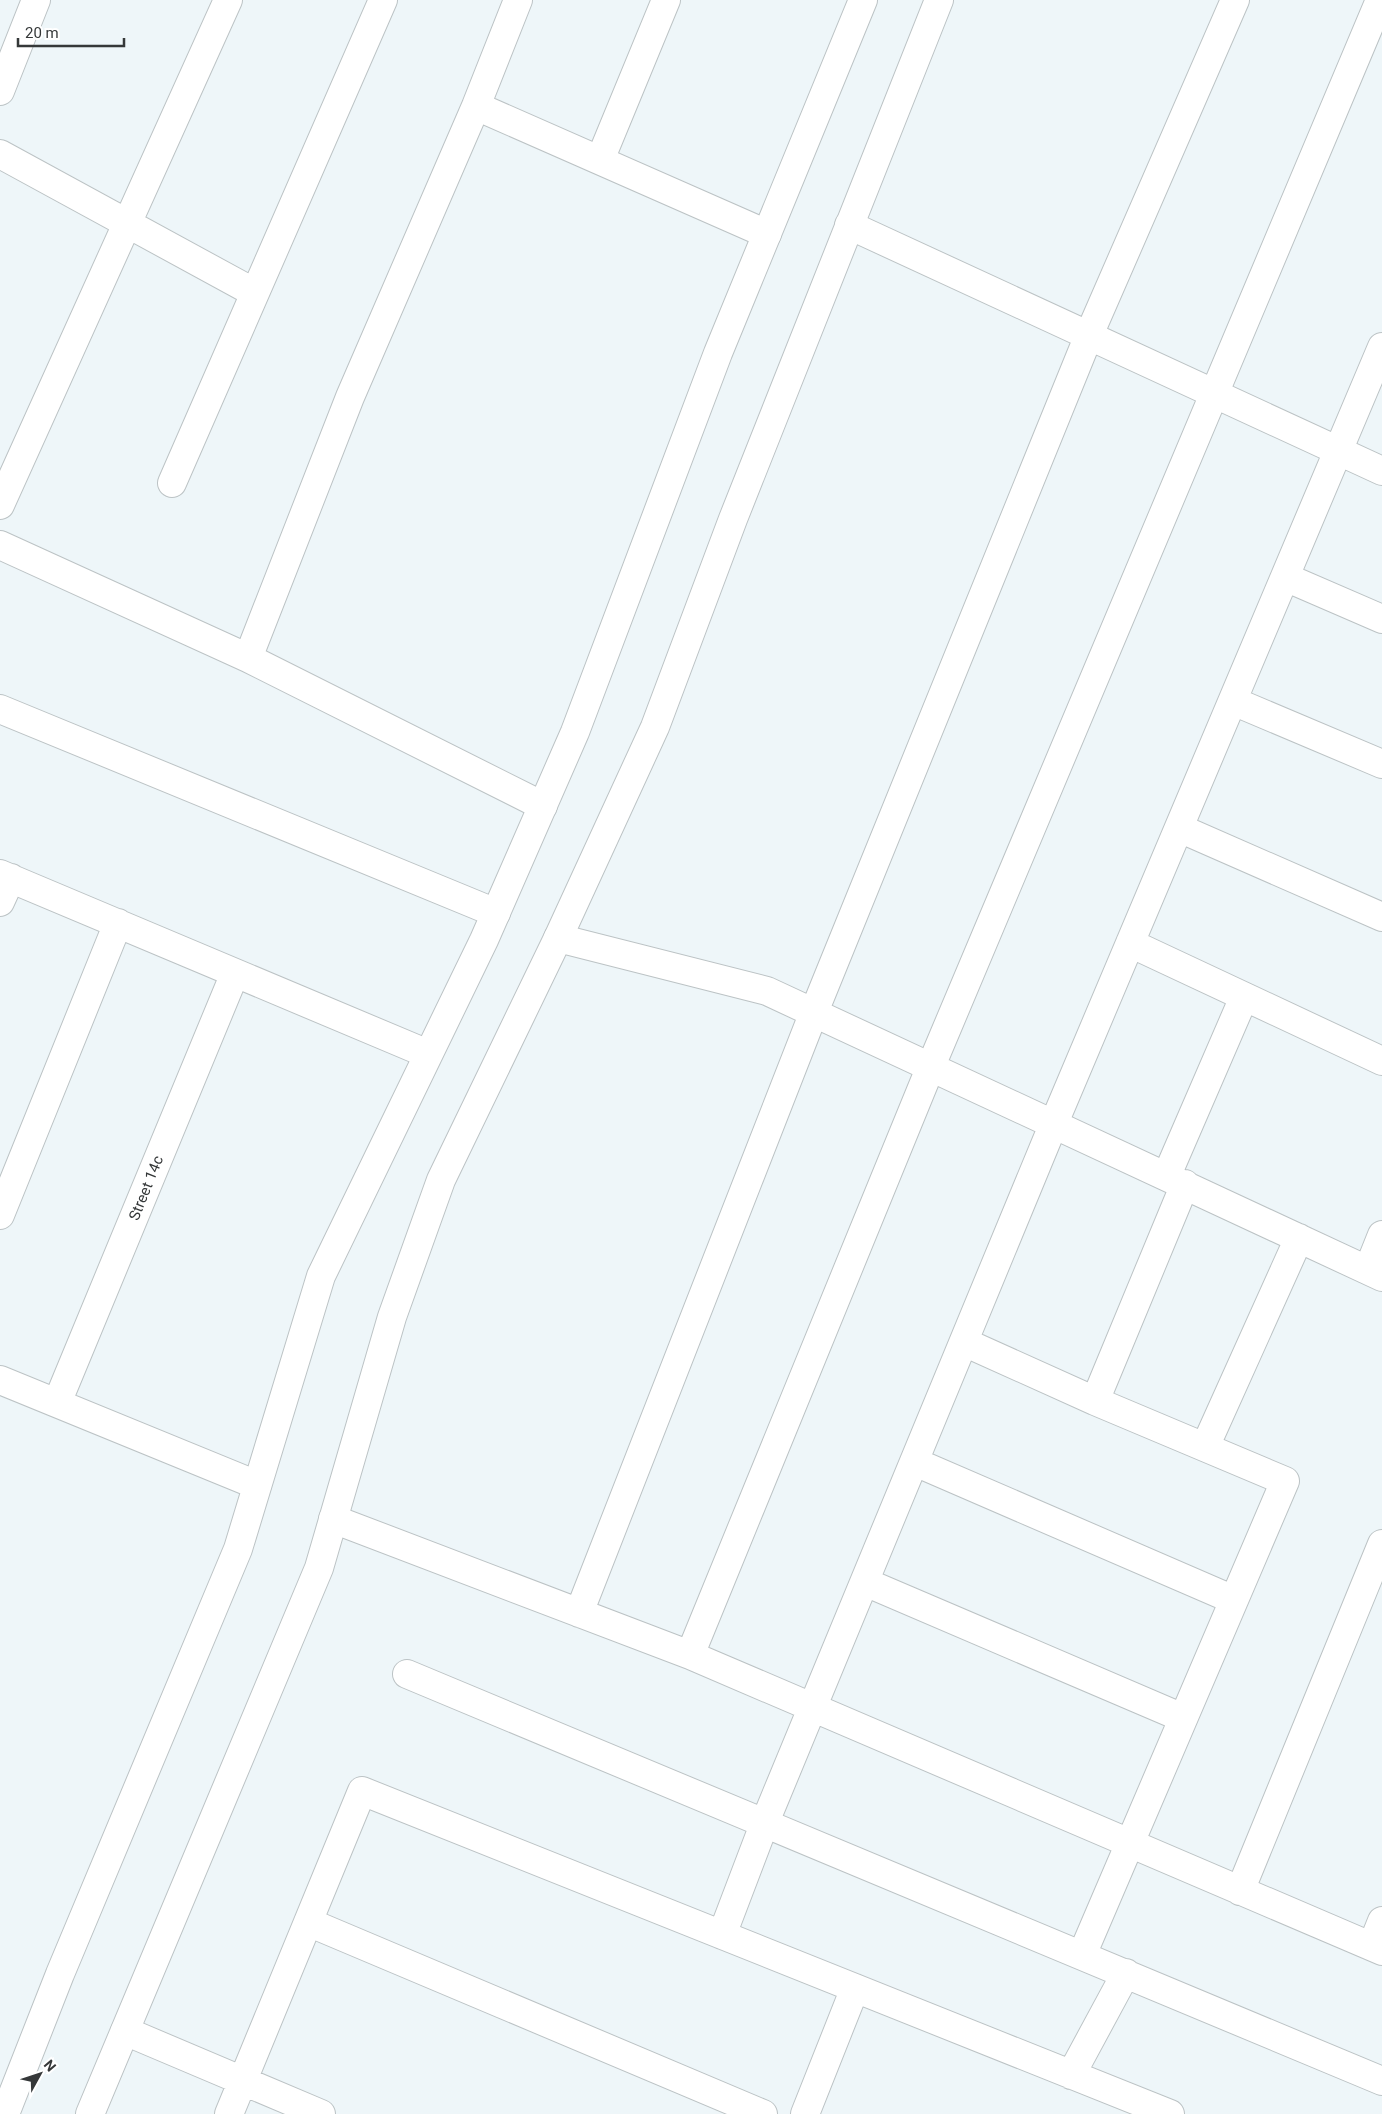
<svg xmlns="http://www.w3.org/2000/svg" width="1382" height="2114" viewBox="0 0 1382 2114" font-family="Roboto,sans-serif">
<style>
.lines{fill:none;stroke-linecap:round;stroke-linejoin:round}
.street-casing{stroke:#bcc3c5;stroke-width:30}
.secondary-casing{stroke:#bcc3c5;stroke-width:30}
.street{stroke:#fff;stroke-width:28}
.secondary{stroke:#fff;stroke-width:28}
.labels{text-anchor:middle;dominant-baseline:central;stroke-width:4.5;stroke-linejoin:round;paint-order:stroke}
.street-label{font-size:15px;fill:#353839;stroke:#fff}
</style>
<rect width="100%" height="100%" fill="#eef6f9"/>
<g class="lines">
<defs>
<path id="street" d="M 0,91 L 36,0
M 476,106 L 767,234
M 0,154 L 255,293
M 600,160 L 666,0
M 849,225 L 1382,471
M 172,483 L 383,0
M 0,505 L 228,0
M 0,545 L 248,658 L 543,806
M 1285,577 L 1382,619
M 248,658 L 350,397 L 476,106 L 518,0
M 1233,701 L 1382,764
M 0,709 L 496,913
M 1179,828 L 1382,917
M 0,874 L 428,1054
M 0,902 L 11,878
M 558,938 L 767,991 L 1382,1277
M 1130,943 L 1382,1061
M 1167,1175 L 1244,997
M 0,1215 L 118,923
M 1368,1270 L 1382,1235
M 964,1342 L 1095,1401 L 1285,1481 L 1082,1955
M 0,1380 L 257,1485
M 1095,1401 L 1185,1184
M 57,1403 L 235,973
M 1205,1447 L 1299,1238
M 915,1462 L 1234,1600
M 333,1519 L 690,1655 L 931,1066 L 1380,0
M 865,1582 L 1183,1718
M 579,1613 L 814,1012 L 1089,335 L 1235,0
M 690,1655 L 1382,1951
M 407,1674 L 1382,2081
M 1240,1891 L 1382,1544
M 308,1922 L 763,2114
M 722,1935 L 765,1822 L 1054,1123 L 1382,347
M 1372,1946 L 1382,1921
M 125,2031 L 321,2114
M 1071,2075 L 1126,1973
M 229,2114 L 362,1791 L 1170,2114
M 805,2114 L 855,1988"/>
<path id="secondary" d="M 5,2114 L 60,1974 L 238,1549 L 321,1276 L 484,940 L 575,732 L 718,353 L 863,0
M 90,2114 L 319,1568 L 392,1317 L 441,1180 L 558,938 L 655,727 L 733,519 L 939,0"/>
</defs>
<use href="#street" class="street-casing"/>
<use href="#secondary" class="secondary-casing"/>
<use href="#street" class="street"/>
<use href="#secondary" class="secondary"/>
</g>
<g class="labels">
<g class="street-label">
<text transform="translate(146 1188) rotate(-68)">Street 14c</text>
</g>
</g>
<g transform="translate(40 2074) rotate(50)" stroke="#ffffff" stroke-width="4" paint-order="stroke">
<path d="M0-4L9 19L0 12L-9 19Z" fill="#353839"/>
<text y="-8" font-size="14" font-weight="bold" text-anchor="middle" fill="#353839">N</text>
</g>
<path d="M18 38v8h106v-8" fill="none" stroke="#353839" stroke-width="2.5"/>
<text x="25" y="38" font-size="15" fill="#353839" stroke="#ffffff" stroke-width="4" paint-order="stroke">20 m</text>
</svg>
